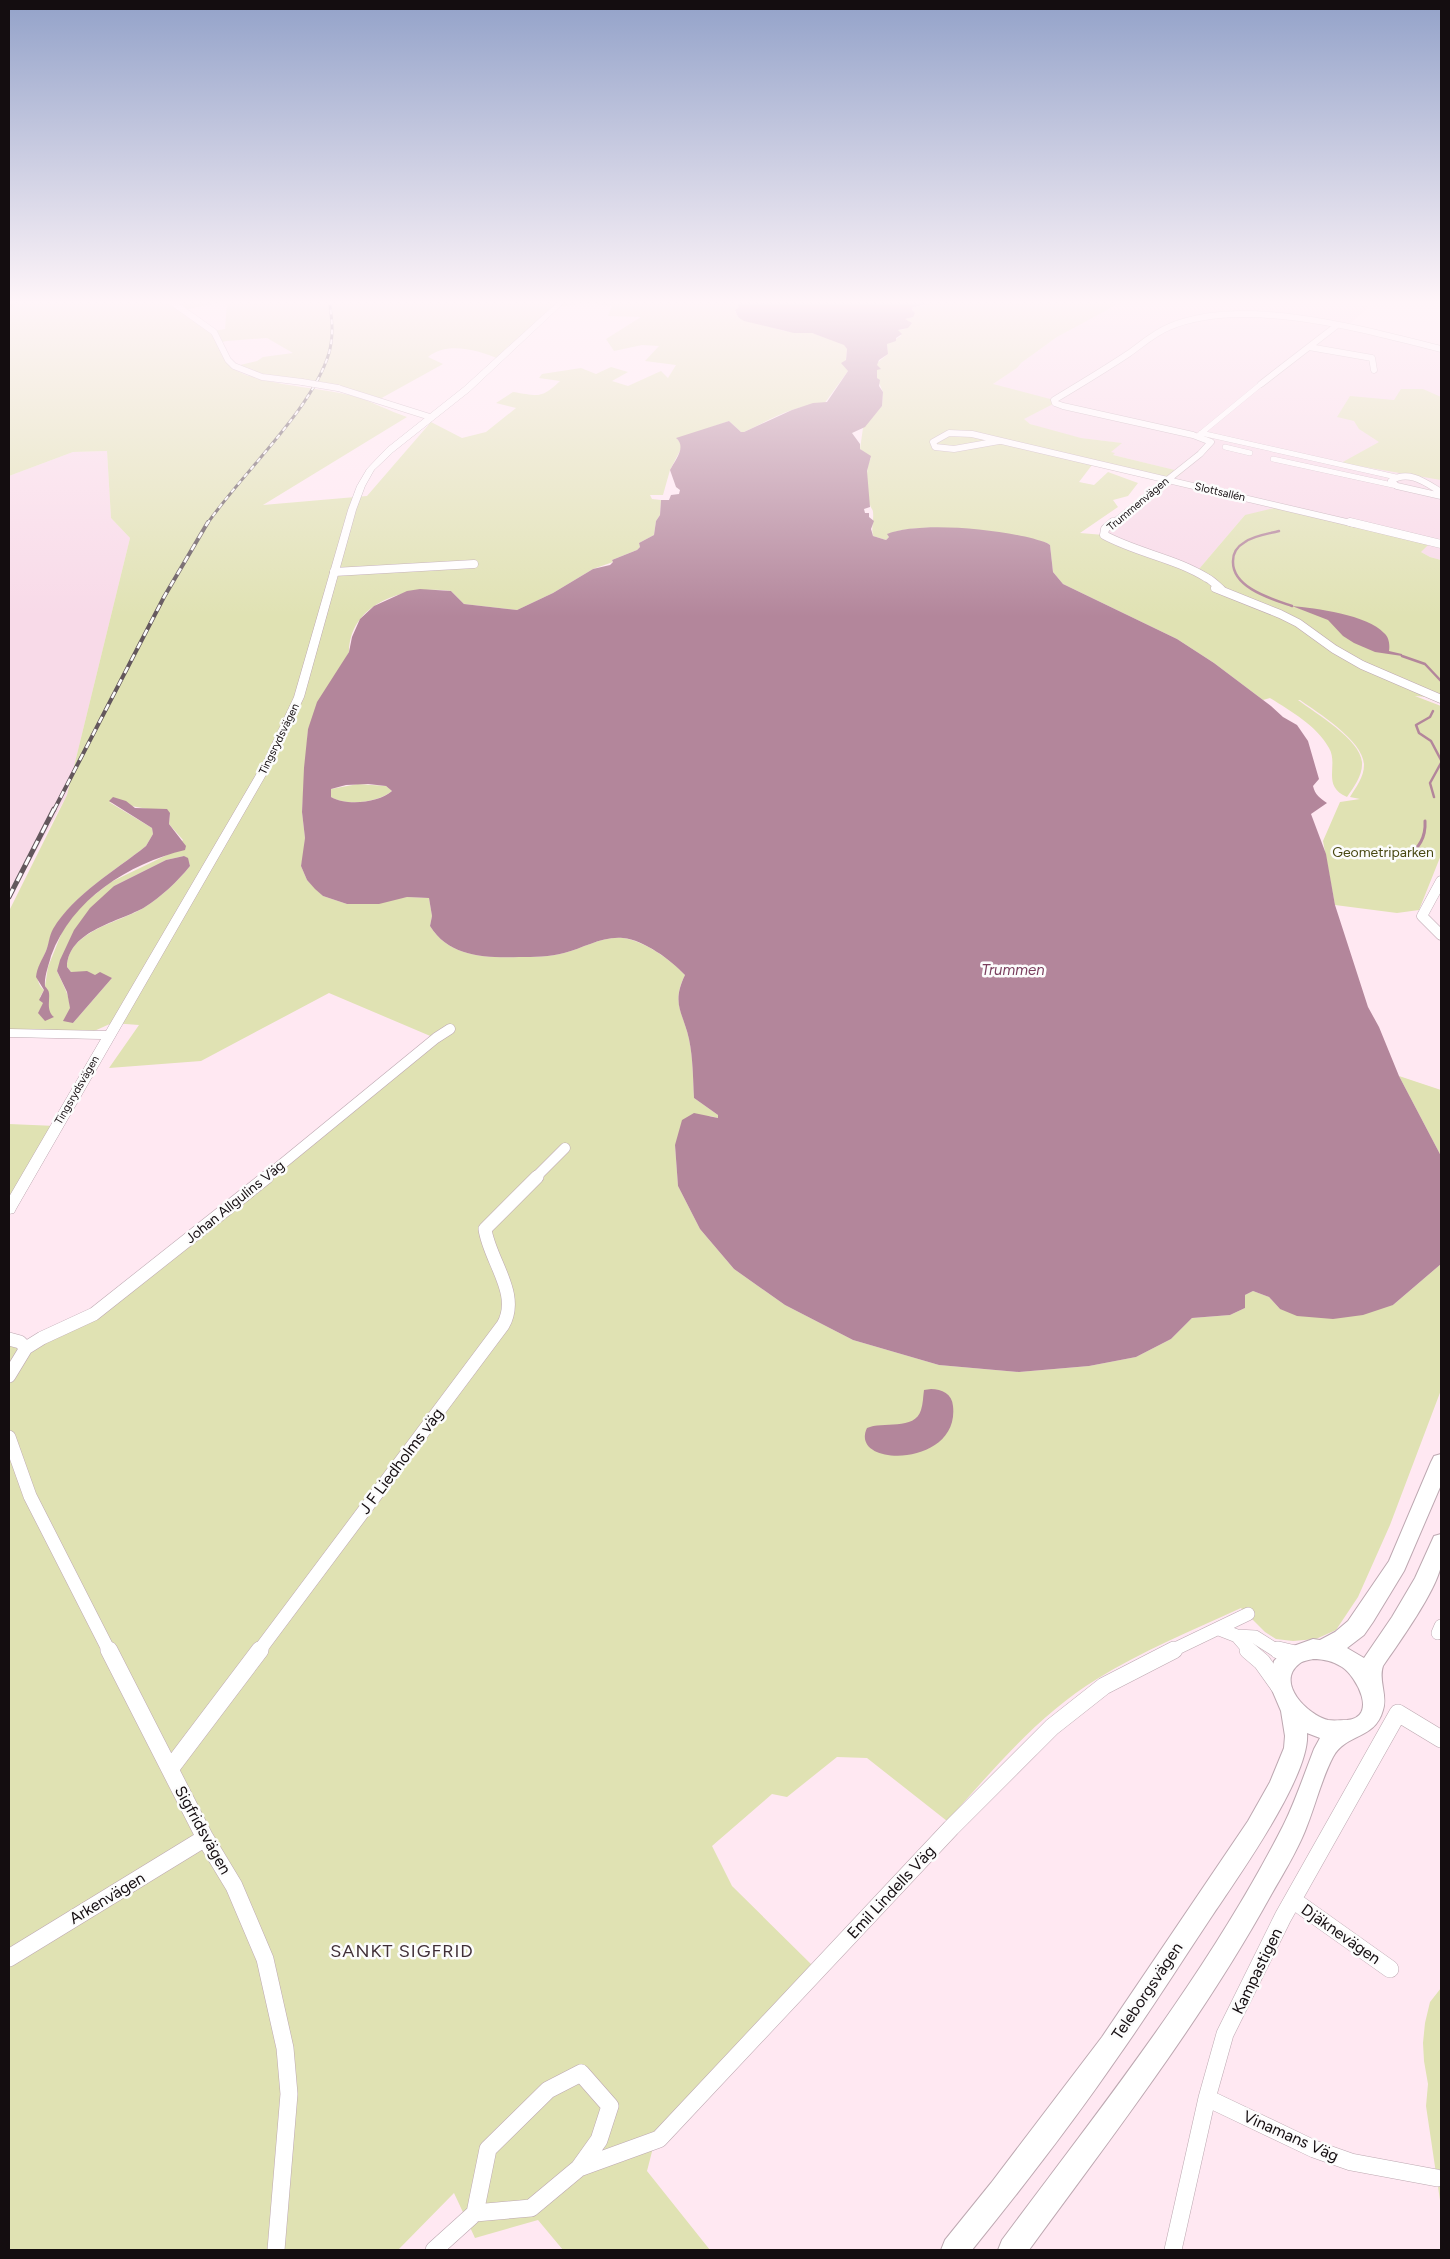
<svg xmlns="http://www.w3.org/2000/svg" width="1450" height="2259" viewBox="0 0 1450 2259" font-family="Figtree,sans-serif">
<style>
.built{fill:#f8dae8}
.green{fill:#e0e2b3;fill-rule:evenodd}
.water{fill:#b3869b;fill-rule:evenodd}
.lines{fill:none;stroke-linecap:round;stroke-linejoin:round}
.stream-far1{stroke:#b3869b;stroke-width:2.5}
.stream{stroke:#b3869b;stroke-width:3}
.pedestrian-casing{stroke:#bda8b1;stroke-width:5.5}
.minor-far4-casing{stroke:#bda8b1;stroke-width:7}
.minor-far3-casing{stroke:#bda8b1;stroke-width:9}
.minor-far2-casing{stroke:#bda8b1;stroke-width:11}
.minor-far1-casing{stroke:#bda8b1;stroke-width:14}
.minor-casing{stroke:#bda8b1;stroke-width:18}
.tertiary-casing{stroke:#bda8b1;stroke-width:1}
.secondary-casing{stroke:#bda8b1;stroke-width:2}
.primary-casing{stroke:#d5d3d4;stroke-width:1}
.pedestrian{stroke:#fff;stroke-width:5}
.minor-far4{stroke:#fff;stroke-width:6}
.minor-far3{stroke:#fff;stroke-width:8}
.minor-far2{stroke:#fff;stroke-width:10}
.minor-far1{stroke:#fff;stroke-width:13}
.minor{stroke:#fff;stroke-width:17}
.tertiary{fill:#fff;fill-rule:evenodd}
.secondary{fill:#fff;fill-rule:evenodd}
.primary{fill:#cece75;fill-rule:evenodd}
.rail-far2-casing{stroke:#63575c;stroke-width:3}
.rail-far1-casing{stroke:#63575c;stroke-width:4}
.rail-casing{stroke:#63575c;stroke-width:5}
.rail-far2{stroke:#fcfcfc;stroke-width:2;stroke-dasharray:5;stroke-linecap:butt}
.rail-far1{stroke:#fcfcfc;stroke-width:2.5;stroke-dasharray:7;stroke-linecap:butt}
.rail{stroke:#fcfcfc;stroke-width:3;stroke-dasharray:9;stroke-linecap:butt}
.minor-bridge-casing{stroke:#bda8b1;stroke-width:7;stroke-linecap:butt}
.minor-bridge{stroke:#fff;stroke-width:6}
.labels{text-anchor:middle;dominant-baseline:central;stroke-width:5;stroke-linejoin:round;paint-order:stroke}
.far-street-label{font-size:11px;fill:#140d10;stroke:#fcfcfc}
.park-label{font-size:14px;fill:#484812;stroke:#fcfcfc}
.street-label{font-size:14px;fill:#140d10;stroke:#fcfcfc}
.water-label{font-size:15px;font-style:italic;fill:#7a3e5d;stroke:#fcfcfc}
.near-street-label{font-size:16px;fill:#140d10;stroke:#fcfcfc}
.near-neighbourhood-label{font-size:18px;letter-spacing:1px;fill:#402f37;stroke:#fcfcfc}
</style>
<rect width="100%" height="100%" fill="#ffe8f2"/>
<path class="built" d="M 1109,300 L 1338,300 L 1369,307 L 1346,327 L 1441,352 L 1441,560 L 1430,557 L 1421,552 L 1430,542 L 1245,515 L 1199,569 L 1104,535 L 1108,529 L 1182,472 L 1113,455 L 1110,452 L 1121,443 L 1080,438 L 1051,431 L 1030,424 L 1023,419 L 1036,412 L 993,384 L 1017,368 L 1021,363 L 1057,337 L 1116,304 Z
M 107,451 L 111,518 L 130,538 L 67,795 L 9,900 L 9,476 L 73,452 Z"/>
<path class="green" d="M 9,300 L 736,300 L 740,307 L 735,311 L 738,317 L 784,331 L 812,333 L 844,344 L 847,349 L 845,366 L 848,371 L 824,404 C 795,404 770,420 744,432 L 741,432 L 729,421 L 677,439 L 680,442 L 682,447 L 670,470 L 663,495 L 650,495 L 652,499 L 661,500 L 660,515 L 656,521 L 654,535 L 639,543 L 640,547 L 637,550 L 612,560 L 613,562 L 593,569 L 553,593 L 517,610 L 464,604 L 451,591 C 409,585 350,601 349,652 L 308,729 L 302,812 L 305,838 L 304,853 L 301,866 L 307,880 L 323,896 L 347,904 L 407,897 L 429,898 L 432,916 L 430,926 C 449,957 486,958 519,957 C 534,957 550,957 564,953 C 584,948 602,936 623,938 C 645,941 671,960 685,975 C 671,1003 683,1012 689,1039 C 693,1058 693,1079 694,1098 L 718,1115 L 718,1118 L 710,1116 L 675,1145 L 678,1186 L 700,1229 L 734,1269 L 785,1305 L 853,1340 L 939,1365 L 1019,1372 L 1089,1366 L 1136,1357 L 1171,1339 L 1192,1318 L 1230,1315 L 1245,1308 L 1245,1295 L 1253,1291 L 1269,1297 L 1280,1309 L 1393,1305 L 1441,1264 L 1441,1390 L 1390,1525 L 1358,1597 L 1336,1630 L 1316,1639 L 1293,1641 L 1276,1639 L 1265,1632 L 1241,1608 C 1193,1630 1142,1651 1097,1679 C 1038,1715 993,1770 947,1821 L 867,1758 L 837,1757 L 787,1797 L 772,1794 L 712,1846 L 732,1886 L 814,1967 L 656,2136 L 647,2171 L 710,2250 L 563,2250 L 538,2220 L 475,2238 L 454,2193 L 398,2250 L 9,2250 L 9,1338 L 26,1348 L 94,1314 L 435,1038 L 329,993 L 201,1061 L 109,1068 L 139,1025 L 112,1023 L 92,1032 L 9,1031 L 9,911 L 67,795 L 130,538 L 111,518 L 107,451 L 73,452 L 9,476 ZM 227,301 L 225,329 L 213,331 L 183,310 ZM 589,303 L 612,306 L 608,316 L 641,317 L 606,339 L 614,351 L 642,345 L 659,346 L 645,361 L 676,365 L 668,378 L 661,371 L 628,386 L 612,381 L 628,372 L 611,367 L 596,374 L 581,368 L 542,374 L 539,378 L 560,381 C 541,399 539,396 513,392 L 496,403 L 516,408 L 486,432 L 462,438 L 431,422 L 367,496 L 263,505 L 407,417 C 389,411 371,401 353,396 C 327,388 243,384 228,364 C 224,359 221,349 219,343 L 226,341 L 267,338 L 293,353 L 263,357 L 257,361 L 236,366 L 275,379 L 338,388 L 378,400 L 443,364 L 428,357 C 447,341 478,350 499,359 L 557,307 ZM 109,802 L 170,813 L 169,824 L 183,840 L 169,854 L 111,882 L 83,904 L 71,918 L 62,932 L 48,967 L 45,986 L 49,993 L 48,1009 L 51,1015 L 43,1007 L 43,1003 L 40,997 L 44,990 C 31,979 41,963 46,951 C 49,944 50,936 54,929 C 74,894 115,871 146,846 L 153,834 L 152,828 ZM 184,856 L 189,862 L 190,866 C 178,881 161,897 145,907 C 120,923 68,930 67,967 L 71,972 L 87,972 L 95,976 L 112,978 L 73,1023 C 70,1016 71,1013 70,1007 C 69,994 62,983 57,971 L 114,886 L 166,860 Z
M 921,300 L 1109,300 L 1116,305 L 1057,337 L 1021,363 L 1017,368 L 993,384 L 1054,400 L 1055,403 L 1024,419 L 1030,424 L 1081,438 L 1122,443 L 1111,452 L 1115,453 L 1113,455 L 1183,472 L 1173,480 L 1092,465 L 1079,482 L 1094,485 L 1108,472 L 1138,483 L 1128,496 L 1113,500 L 1118,507 L 1080,533 L 1104,535 L 1199,569 L 1245,515 L 1283,506 L 1431,542 L 1421,552 L 1430,557 L 1441,560 L 1441,698 L 1415,696 L 1441,706 L 1441,855 L 1419,910 L 1397,913 L 1335,905 L 1323,841 L 1340,802 L 1360,799 L 1350,797 C 1356,787 1364,777 1364,765 C 1364,741 1317,712 1300,700 L 1298,700 C 1315,713 1360,739 1362,762 C 1363,775 1354,787 1347,797 C 1321,786 1339,765 1329,748 C 1316,725 1292,712 1270,698 L 1263,700 L 1214,663 L 1177,639 L 1063,584 L 1053,572 L 1050,545 L 1047,543 C 1012,532 921,520 888,534 L 889,537 L 886,540 L 873,536 C 871,528 874,521 873,512 C 873,510 871,508 870,505 C 866,495 865,466 871,458 L 860,449 L 863,428 L 882,406 L 883,392 L 877,378 L 877,363 L 888,354 L 887,344 L 901,336 L 898,330 L 905,329 L 912,323 L 904,319 L 913,317 L 913,307 L 926,305 Z
M 1401,389 L 1423,389 L 1441,397 L 1441,480 L 1341,463 L 1379,442 L 1359,429 L 1354,421 L 1337,417 L 1350,396 L 1394,400 Z
M 358,784 L 386,786 L 392,791 C 378,803 346,806 331,797 L 331,789 Z
M 1399,1076 L 1441,1090 L 1441,1156 Z
M 9,1124 L 56,1126 L 9,1209 Z
M 1441,1988 L 1441,2207 L 1426,2106 L 1428,2084 L 1424,2061 L 1423,2043 L 1425,2023 L 1430,2002 Z"/>
<path class="water" d="M 736,300 L 921,300 L 927,304 L 913,307 L 912,310 L 915,313 L 913,317 L 905,319 L 912,323 L 908,328 L 898,330 L 902,334 L 896,338 L 896,341 L 887,344 L 888,354 L 879,360 L 877,365 L 881,369 L 877,370 L 877,378 L 880,380 L 879,386 L 883,392 L 882,406 L 865,427 L 852,433 L 860,444 L 860,449 L 871,456 L 867,471 L 870,507 L 864,509 L 865,513 L 869,513 L 869,517 L 874,521 L 871,529 L 873,536 L 886,540 L 889,537 L 887,534 C 922,520 1012,530 1047,543 L 1050,545 L 1053,572 L 1063,584 L 1177,639 L 1214,663 L 1271,706 L 1283,717 L 1297,725 L 1308,741 L 1319,779 L 1313,786 C 1315,795 1320,798 1327,803 L 1311,814 L 1326,854 L 1335,905 L 1368,1007 L 1379,1027 L 1399,1076 L 1441,1156 L 1441,1264 L 1393,1305 L 1363,1315 L 1333,1319 L 1297,1316 L 1280,1309 L 1269,1297 L 1253,1291 L 1245,1295 L 1245,1308 L 1230,1315 L 1192,1318 L 1171,1339 L 1136,1357 L 1089,1366 L 1019,1372 L 939,1365 L 853,1340 L 785,1305 L 734,1269 L 700,1229 L 678,1186 L 675,1145 L 682,1120 L 694,1113 L 718,1118 L 718,1115 L 694,1098 C 693,1079 693,1058 689,1039 C 683,1012 671,1004 685,975 C 671,960 644,940 623,938 C 602,936 584,948 564,953 C 550,957 534,957 519,957 C 486,958 449,957 430,926 L 432,916 L 429,898 L 407,897 L 379,904 L 347,904 L 323,896 L 315,889 L 307,880 L 301,866 L 305,838 L 302,812 L 304,768 L 308,729 L 317,702 L 349,652 L 352,637 L 360,619 L 374,606 L 407,591 L 420,589 L 451,591 L 464,604 L 517,610 L 553,593 L 593,569 L 610,565 L 613,562 L 612,560 L 637,550 L 640,547 L 639,543 L 654,535 L 656,521 L 660,515 L 661,500 L 669,500 L 671,495 L 679,494 L 680,490 L 676,487 L 670,470 C 675,460 687,447 676,438 L 729,421 L 741,432 L 744,432 L 792,410 L 813,403 L 827,402 L 848,371 L 841,363 L 846,360 L 847,349 L 844,345 L 812,333 L 794,333 L 744,321 L 738,317 L 735,310 L 739,307 ZM 368,784 L 386,786 L 392,791 C 379,803 346,806 331,797 L 331,789 L 346,785 Z
M 1292,606 C 1315,608 1368,615 1384,633 C 1389,637 1390,645 1389,651 L 1402,654 L 1402,656 L 1375,652 L 1354,643 L 1343,636 L 1328,620 Z
M 113,797 L 126,801 L 135,808 L 167,809 L 170,813 L 169,824 L 186,846 L 185,850 C 128,864 72,899 51,956 C 49,964 44,977 45,986 C 46,988 49,990 49,993 C 50,1001 46,1010 54,1017 L 45,1021 L 38,1013 L 43,1003 L 39,1000 L 44,990 L 36,977 C 37,967 42,960 46,951 C 49,944 49,936 53,929 C 74,894 115,871 146,846 L 153,834 L 152,828 L 109,801 Z
M 184,856 L 188,858 L 190,866 C 178,881 161,897 145,907 C 120,922 68,930 67,967 L 71,972 L 87,971 L 95,975 L 100,972 L 112,978 L 73,1023 L 63,1021 L 70,1008 L 67,992 L 57,971 L 60,960 L 74,930 L 90,908 L 114,886 L 166,860 Z
M 931,1389 C 942,1389 952,1394 953,1406 C 960,1468 848,1468 867,1428 C 882,1421 915,1431 921,1410 C 923,1404 923,1397 924,1390 Z"/>
<g class="lines">
<path class="stream-far1" d="M 1279,531 C 1268,534 1255,535 1245,542 C 1238,546 1233,553 1233,561 C 1232,588 1272,599 1292,606
M 1402,656 L 1425,664 L 1441,681
M 1433,711 L 1430,717 L 1416,725 L 1419,733 L 1431,741 L 1441,760
M 1434,797 L 1430,783 L 1441,763"/>
<path class="stream" d="M 1407,858 C 1419,847 1426,838 1425,821"/>
<defs>
<path id="pedestrian" d="M 1201,433 L 1396,477
M 1199,435 L 1261,384
M 1225,447 L 1250,453
M 1273,459 L 1397,486"/>
<path id="minor-far4" d="M 169,300 L 214,332 L 228,360 L 234,366 L 262,377 L 302,382
M 1309,347 L 1372,358 L 1374,370
M 1261,384 L 1336,326
M 338,388 L 430,417
M 999,441 L 954,449 L 935,447 L 933,442 L 949,433 L 972,434 L 1355,524
M 1441,492 C 1426,483 1408,469 1391,481 L 1397,486 L 1441,496
M 1112,524 L 1200,454 L 1211,442 L 1193,435 L 1063,406 L 1055,403 L 1054,400 C 1079,385 1104,370 1128,354 C 1141,345 1154,333 1169,327 C 1244,295 1365,330 1441,349"/>
<path id="minor-far3" d="M 1113,522 L 1105,529 L 1104,535 C 1137,553 1175,558 1207,578 C 1213,581 1217,586 1222,590
M 1350,522 L 1441,544
M 334,572 L 474,564
M 1215,588 L 1280,614 L 1298,623 L 1334,649 L 1362,665 L 1441,699"/>
<path id="minor-far2" d="M 1441,881 L 1422,916 L 1441,935
M 265,1178 L 436,1038 L 450,1029
M 535,1178 L 565,1148"/>
<path id="minor-far1" d="M 9,1339 L 20,1342 L 26,1348 L 42,1338 L 94,1314 L 267,1177
M 9,1376 L 26,1348
M 9,1437 L 30,1496 L 109,1651
M 1219,1629 L 1237,1636 L 1255,1637 L 1274,1649 L 1283,1651
M 1438,1633 L 1441,1626
M 1237,1636 L 1250,1651
M 259,1651 L 503,1325 C 521,1294 489,1260 485,1229 L 537,1177
M 1171,1651 L 1248,1614"/>
<path id="minor" d="M 109,1650 L 205,1838 L 234,1886 L 265,1959 L 285,2048 L 289,2094 L 276,2250
M 1248,1650 L 1262,1662 L 1279,1686
M 1278,1650 L 1295,1654
M 170,1769 L 260,1650
M 1293,1900 L 1390,1969
M 9,1958 L 205,1838
M 1207,2098 L 1314,2149 L 1351,2162 L 1437,2178
M 475,2213 L 488,2149 L 548,2090 L 581,2073 L 610,2106 L 599,2140 L 579,2168
M 434,2250 L 475,2213 L 531,2208 L 579,2168 L 659,2139 L 951,1828 L 1052,1727 L 1104,1686 L 1174,1650
M 1173,2250 L 1207,2098 L 1225,2034 L 1283,1917 L 1398,1713 L 1441,1739"/>
<path id="tertiary" d="M 560,300 L 567,300 L 470,391 L 393,452 L 374,470 L 365,486 L 356,510 L 304,697 L 274,761 L 16,1209 L 14,1213 L 9,1214 L 9,1197 L 101,1039 L 9,1037 L 9,1029 L 106,1031 L 264,761 L 294,697 L 348,510 L 357,486 L 367,469 L 387,448 L 464,387 Z"/>
<path id="secondary" d="M 1441,1454 L 1441,1485 L 1404,1571 L 1373,1622 L 1364,1635 L 1347,1648 L 1364,1658 L 1392,1617 L 1415,1578 L 1434,1536 L 1441,1534 C 1441,1544 1443,1555 1441,1565 C 1437,1590 1398,1644 1383,1666 C 1378,1681 1388,1695 1383,1710 C 1375,1740 1346,1733 1333,1757 C 1321,1780 1315,1807 1305,1831 C 1296,1853 1283,1874 1271,1895 C 1202,2020 1113,2135 1029,2250 L 998,2250 L 1002,2240 C 1101,2107 1207,1975 1283,1826 C 1295,1802 1304,1775 1314,1749 L 1320,1738 L 1307,1733 C 1311,1776 1235,1881 1210,1919 C 1180,1964 1151,2010 1120,2054 C 1074,2121 1023,2187 972,2250 L 941,2250 L 945,2240 L 991,2183 L 1102,2037 L 1248,1821 L 1270,1782 L 1284,1748 L 1285,1736 L 1281,1711 L 1269,1683 L 1274,1661 L 1285,1649 L 1313,1639 L 1320,1640 L 1335,1632 L 1348,1621 L 1389,1561 L 1431,1462 L 1434,1456 ZM 1313,1659 C 1323,1659 1333,1661 1342,1667 C 1357,1677 1378,1717 1347,1720 C 1341,1720 1334,1721 1328,1720 C 1308,1715 1275,1683 1299,1664 C 1302,1661 1309,1660 1313,1659 Z"/>
<path id="primary" d="M 10,300 L 19,300 L 9,310 L 9,302 Z"/>
</defs>
<use href="#pedestrian" class="pedestrian-casing"/>
<use href="#minor-far4" class="minor-far4-casing"/>
<use href="#minor-far3" class="minor-far3-casing"/>
<use href="#minor-far2" class="minor-far2-casing"/>
<use href="#minor-far1" class="minor-far1-casing"/>
<use href="#minor" class="minor-casing"/>
<use href="#tertiary" class="tertiary-casing"/>
<use href="#secondary" class="secondary-casing"/>
<use href="#primary" class="primary-casing"/>
<use href="#pedestrian" class="pedestrian"/>
<use href="#minor-far4" class="minor-far4"/>
<use href="#minor-far3" class="minor-far3"/>
<use href="#minor-far2" class="minor-far2"/>
<use href="#minor-far1" class="minor-far1"/>
<use href="#minor" class="minor"/>
<use href="#tertiary" class="tertiary"/>
<use href="#secondary" class="secondary"/>
<use href="#primary" class="primary"/>
<defs>
<path id="rail-far2" d="M 207,524 C 242,473 312,410 329,353 C 334,335 332,318 329,300"/>
<path id="rail-far1" d="M 54,810 L 164,597 L 208,522"/>
<path id="rail" d="M 9,897 L 54,809"/>
</defs>
<use href="#rail-far2" class="rail-far2-casing"/>
<use href="#rail-far1" class="rail-far1-casing"/>
<use href="#rail" class="rail-casing"/>
<use href="#rail-far2" class="rail-far2"/>
<use href="#rail-far1" class="rail-far1"/>
<use href="#rail" class="rail"/>
<defs>
<path id="minor-bridge" d="M 302,382 L 338,388"/>
</defs>
<use href="#minor-bridge" class="minor-bridge-casing"/>
<use href="#minor-bridge" class="minor-bridge"/>
</g>
<linearGradient id="sky" x2="0" y2="1"><stop stop-color="#93a2c9"/><stop offset="0.49" stop-color="#fff5f9"/><stop offset="1" stop-color="#fff5f9" stop-opacity="0"/></linearGradient>
<rect width="1450" height="617" fill="url(#sky)"/>
<g class="labels">
<g class="far-street-label">
<text transform="translate(1220 492) rotate(13)">Slottsallén</text>
<text transform="translate(1138 504) rotate(-40)">Trummenvägen</text>
<text transform="translate(279 739) rotate(-64)">Tingsrydsvägen</text>
<text transform="translate(77 1090) rotate(-60)">Tingsrydsvägen</text>
</g>
<g class="park-label">
<text x="1383" y="852">Geometriparken</text>
</g>
<g class="street-label">
<text transform="translate(235 1202) rotate(-39)">Johan Allgulins Väg</text>
</g>
<g class="water-label">
<text x="1013" y="970">Trummen</text>
</g>
<g class="near-street-label">
<text transform="translate(401 1461) rotate(-53)">J F Liedholms väg</text>
<text transform="translate(203 1830) rotate(61)">Sigfridsvägen</text>
<text transform="translate(891 1892) rotate(-47)">Emil Lindells Väg</text>
<text transform="translate(107 1898) rotate(-31)">Arkenvägen</text>
<text transform="translate(1341 1934) rotate(35)">Djäknevägen</text>
<text transform="translate(1257 1971) rotate(-64)">Kampastigen</text>
<text transform="translate(1147 1991) rotate(-56)">Teleborgsvägen</text>
<text transform="translate(1291 2136) rotate(24)">Vinamans Väg</text>
</g>
<g class="near-neighbourhood-label">
<text x="402" y="1951">SANKT SIGFRID</text>
</g>
</g>
<rect width="1450" height="2259" fill="none" stroke="#140d10" stroke-width="20"/>
</svg>
